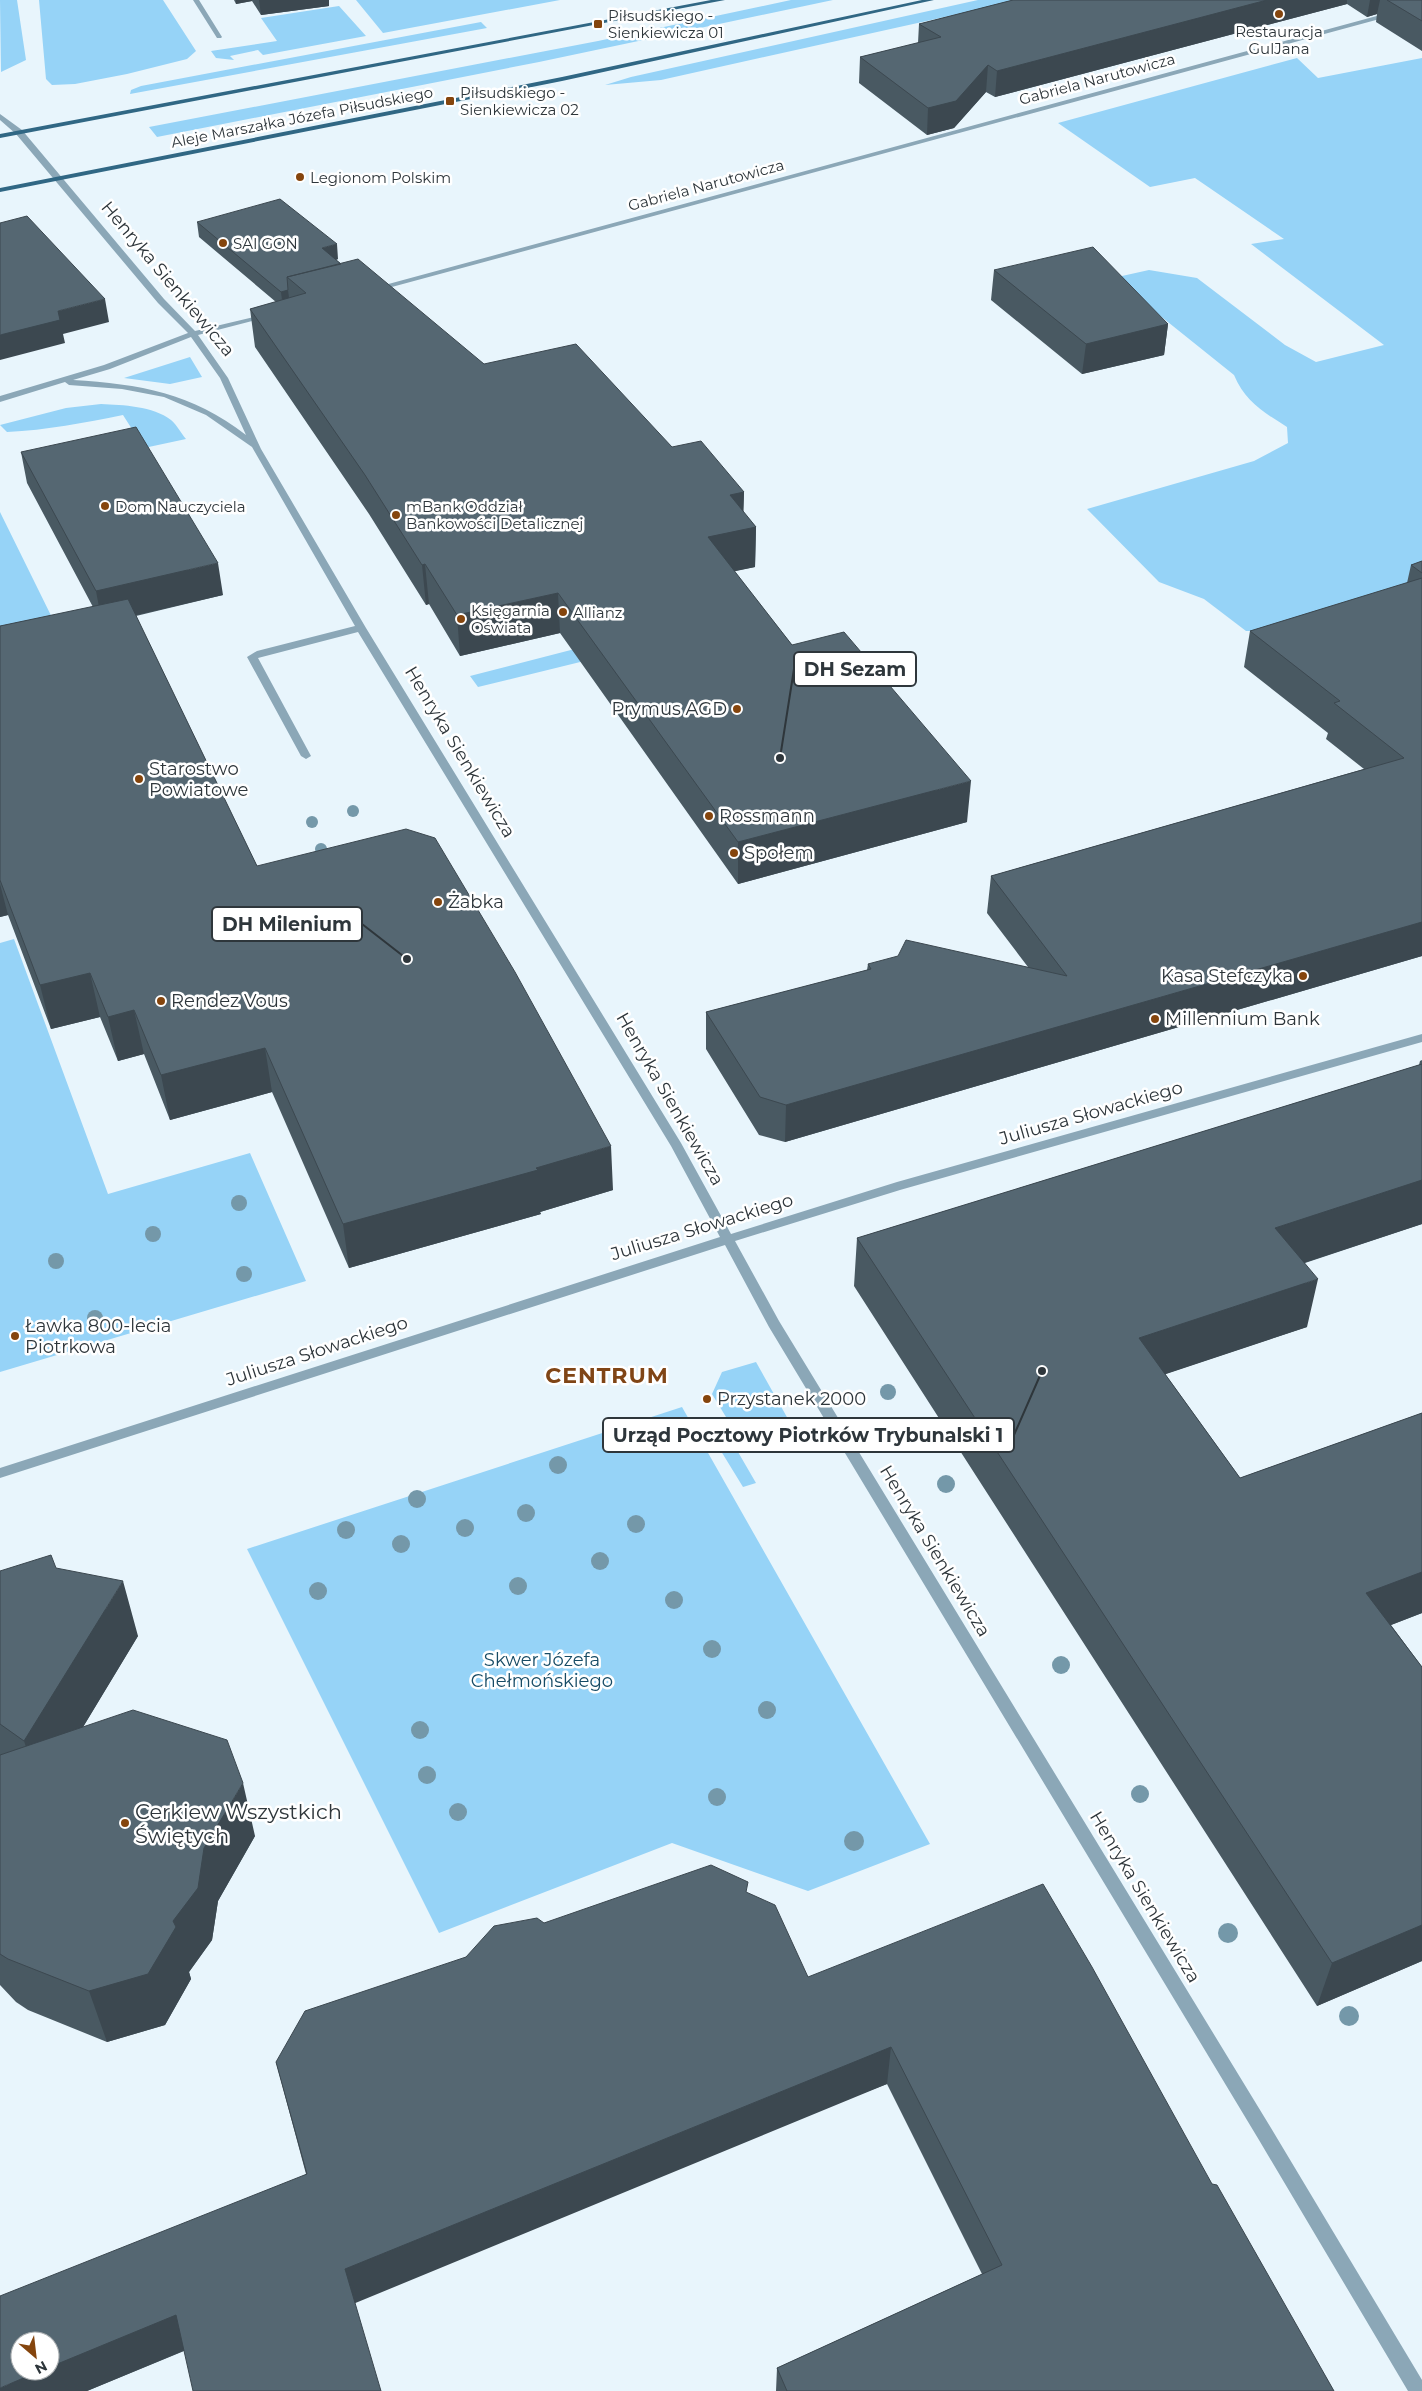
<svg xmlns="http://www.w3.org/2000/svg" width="1422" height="2391" viewBox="0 0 1422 2391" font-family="Montserrat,sans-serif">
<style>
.green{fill:#96d3f7}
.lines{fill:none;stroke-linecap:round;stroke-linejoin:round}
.minor{fill:#8ba7b7;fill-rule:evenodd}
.major{fill:#306784;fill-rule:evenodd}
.tree{fill:#7498a9}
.wall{fill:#495962}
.shaded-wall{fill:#3c4850}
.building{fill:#556772;stroke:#3c4850}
.poi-dot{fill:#85450d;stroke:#fff;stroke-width:2}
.labels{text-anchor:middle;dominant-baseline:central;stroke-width:5;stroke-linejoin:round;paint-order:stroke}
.far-poi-label{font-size:15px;fill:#2e363b;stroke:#fff;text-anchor:start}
.far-street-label{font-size:15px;fill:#2e363b;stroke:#fff}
.street-label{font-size:18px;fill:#2e363b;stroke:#fff}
.poi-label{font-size:18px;fill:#2e363b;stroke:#fff;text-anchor:start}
.park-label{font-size:18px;fill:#164b65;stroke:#fff}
.near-poi-label{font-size:21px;fill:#2e363b;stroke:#fff;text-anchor:start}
.district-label{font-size:22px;font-weight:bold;letter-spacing:1px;fill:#804516;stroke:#fff}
.leader{fill:none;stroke:#2e363b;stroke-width:2}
.callout-dot{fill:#2e363b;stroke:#fff;stroke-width:2}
.callout{fill:#fff;stroke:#2e363b;stroke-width:2}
.callout-label{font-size:19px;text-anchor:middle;font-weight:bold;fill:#2e363b}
</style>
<rect width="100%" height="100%" fill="#e8f5fc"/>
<path class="green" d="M 0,0 L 17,0 L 26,60 L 1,72 Z
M 39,0 L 163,0 L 196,51 L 187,59 L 127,74 L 75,84 L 52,85 L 46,79 Z
M 356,0 L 560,0 L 383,33 Z
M 791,0 L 833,0 L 539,62 L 157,137 L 149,127 L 598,41 Z
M 978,0 L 1021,0 L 661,80 L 605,85 L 631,77 Z
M 339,6 L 366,36 L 263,55 L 258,50 L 230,56 L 234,60 L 216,58 L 211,51 L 277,41 L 261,18 Z
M 481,22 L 487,28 L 130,94 L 131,90 L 141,86 Z
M 1297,58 L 1318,78 L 1422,58 L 1422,580 L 1262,631 L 1246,631 L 1204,599 L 1159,582 L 1087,509 L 1254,461 L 1288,443 L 1287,427 C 1263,412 1245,401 1234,375 L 1113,278 L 1149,270 L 1197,278 L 1285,345 L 1316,362 L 1384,345 L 1251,244 L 1284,239 L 1195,178 L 1150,187 L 1058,123 Z
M 190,357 L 202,377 L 170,384 L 124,378 Z
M 101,404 C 123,405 153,406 171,420 C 177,425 181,433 186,439 L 144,448 L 123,415 C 84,423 47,430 7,432 L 0,425 L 66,408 Z
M 0,512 L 69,652 L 0,668 Z
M 745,605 L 743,622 L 478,687 L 470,676 Z
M 14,939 L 108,1194 L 250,1153 L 306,1281 L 0,1372 L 0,943 Z
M 756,1362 L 797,1435 L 727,1433 L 756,1483 L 743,1487 L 705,1425 L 726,1417 L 712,1394 L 722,1372 Z
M 682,1407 L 930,1844 L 808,1891 L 672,1843 L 439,1933 L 247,1549 Z"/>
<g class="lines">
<path class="minor" d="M 193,0 L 199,0 L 222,37 L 221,38 L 217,38 Z
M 1422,5 L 1422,9 L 1387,17 L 377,291 L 370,289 L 1384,14 Z
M 0,114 L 22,130 L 164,299 L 195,331 L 267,314 L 271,316 L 198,335 L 228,378 L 261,449 L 366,628 L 681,1143 L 731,1234 L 897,1182 L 1422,1034 L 1422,1042 L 900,1190 L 735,1241 L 779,1321 L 1271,2128 L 1422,2380 L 1422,2391 L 1408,2391 L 1259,2140 L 769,1327 L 725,1245 L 0,1478 L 0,1468 L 720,1237 L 671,1146 L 358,632 L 258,658 L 311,756 L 306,759 L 301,756 L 247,657 L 257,651 L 355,626 L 252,447 L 206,415 L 164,397 L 122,389 L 69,385 L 65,382 L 0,402 L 0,396 L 104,365 L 188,333 L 158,303 L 16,134 L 0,120 ZM 191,337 L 220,378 L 246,435 C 192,393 140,384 73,380 L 110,369 Z"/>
<path class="major" d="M 711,0 L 725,0 L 0,138 L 0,134 Z
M 922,0 L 934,0 L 562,81 L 0,192 L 0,188 L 562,77 Z"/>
</g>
<g class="tree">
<circle cx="353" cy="811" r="6"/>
<circle cx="312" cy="822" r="6"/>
<circle cx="321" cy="849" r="6"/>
<circle cx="239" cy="1203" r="8"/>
<circle cx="153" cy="1234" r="8"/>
<circle cx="56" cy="1261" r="8"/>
<circle cx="244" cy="1274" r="8"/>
<circle cx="95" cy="1318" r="8"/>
<circle cx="888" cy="1392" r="8"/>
<circle cx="558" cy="1465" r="9"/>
<circle cx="946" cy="1484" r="9"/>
<circle cx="417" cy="1499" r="9"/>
<circle cx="526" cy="1513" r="9"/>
<circle cx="636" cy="1524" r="9"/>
<circle cx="465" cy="1528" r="9"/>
<circle cx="346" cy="1530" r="9"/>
<circle cx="401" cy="1544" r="9"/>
<circle cx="600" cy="1561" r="9"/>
<circle cx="518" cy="1586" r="9"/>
<circle cx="318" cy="1591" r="9"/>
<circle cx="674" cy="1600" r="9"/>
<circle cx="712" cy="1649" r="9"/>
<circle cx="1061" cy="1665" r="9"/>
<circle cx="767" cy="1710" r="9"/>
<circle cx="420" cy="1730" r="9"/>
<circle cx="427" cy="1775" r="9"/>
<circle cx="1140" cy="1794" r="9"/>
<circle cx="717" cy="1797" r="9"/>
<circle cx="458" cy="1812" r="9"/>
<circle cx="854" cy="1841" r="10"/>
<circle cx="1228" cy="1933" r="10"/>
<circle cx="1349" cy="2016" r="10"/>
</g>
<path class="wall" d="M 234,0 L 329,0 L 329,6 L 261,15 L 252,1 L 236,4 Z
M 1013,0 L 1422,0 L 1422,51 L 1376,22 L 1377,14 L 1367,17 L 1347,4 L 995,97 L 986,92 L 954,128 L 927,135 L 859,83 L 860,57 L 918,43 L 919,24 Z
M 197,222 L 338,259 L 336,260 L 484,364 L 672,447 L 744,492 L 743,512 L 756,527 L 755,567 L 734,571 L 792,645 L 967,822 L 738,884 L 560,633 L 460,656 L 429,604 L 426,605 L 369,514 L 255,347 L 250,309 L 276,302 L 199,237 Z
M 994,270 L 1168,324 L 1164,355 L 1082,374 L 991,300 Z
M 21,452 L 223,595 L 136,616 L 257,866 L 613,1190 L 540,1212 L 541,1214 L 349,1268 L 272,1092 L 170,1120 L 144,1054 L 118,1061 L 100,1017 L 51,1029 L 8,915 L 0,917 L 0,626 L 93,607 L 27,483 Z
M 1422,561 L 1422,956 L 785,1142 L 759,1135 L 706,1049 L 706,1012 L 867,970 L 868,964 L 1028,967 L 987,913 L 991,876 L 1364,769 L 1326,739 L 1328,733 L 1244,667 L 1250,631 L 1407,583 L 1411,565 Z
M 1422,1060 L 1422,1224 L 1305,1263 L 1307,1327 L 1165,1374 L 1240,1478 L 1422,1413 L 1422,1613 L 1391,1625 L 1422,1667 L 1422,1961 L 1317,2006 L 854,1286 L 857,1238 L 1419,1065 L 1420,1061 Z
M 56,1568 L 138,1636 L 83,1727 L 255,1836 L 218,1901 L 212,1940 L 189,1972 L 191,1979 L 165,2025 L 107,2042 L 28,2010 L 16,2002 L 0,1985 L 0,1571 Z
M 748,1893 L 808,1977 L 1212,2184 L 1334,2391 L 776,2391 L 777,2368 L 982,2274 L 887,2084 L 184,2351 L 87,2391 L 0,2391 L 306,2174 L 276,2062 L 466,1957 L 544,1923 Z"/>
<path class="shaded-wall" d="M 236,0 L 252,0 L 252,1 L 236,4 Z
M 259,0 L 329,0 L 329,6 L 261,15 Z
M 1267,0 L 1347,0 L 1347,4 L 995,97 L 997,71 Z
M 1370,0 L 1380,0 L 1377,14 L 1367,17 Z
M 988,65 L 986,92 L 954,128 L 927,135 L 928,108 Z
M 337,244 L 338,259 L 323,263 L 322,248 Z
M 288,290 L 290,306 L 283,308 L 281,292 Z
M 105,299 L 109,322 L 63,334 L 65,343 L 0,360 L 0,335 L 58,311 Z
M 1168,324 L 1164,355 L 1082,374 L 1086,344 Z
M 744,492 L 743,530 L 756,527 L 755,567 L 708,577 L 708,537 L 730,495 Z
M 218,563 L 223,595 L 102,623 L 96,591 Z
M 425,564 L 429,604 L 426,605 L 422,565 Z
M 558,593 L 560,633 L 460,656 L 457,615 Z
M 971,781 L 967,822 L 738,884 L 738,842 Z
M 0,884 L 8,915 L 0,917 Z
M 1422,922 L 1422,956 L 785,1142 L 786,1105 Z
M 90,973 L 100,1017 L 51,1029 L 40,985 Z
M 134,1010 L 144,1054 L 118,1061 L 108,1017 Z
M 265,1048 L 272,1092 L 170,1120 L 161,1075 Z
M 611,1146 L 613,1190 L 540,1212 L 541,1214 L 349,1268 L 343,1224 Z
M 1422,1180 L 1422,1224 L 1264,1276 L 1275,1228 Z
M 1318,1279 L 1307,1327 L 1130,1386 L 1139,1338 Z
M 1422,1572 L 1422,1613 L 1352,1640 L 1366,1593 Z
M 123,1581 L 138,1636 L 42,1795 L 24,1741 Z
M 243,1783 L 255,1836 L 218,1901 L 212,1940 L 189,1972 L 191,1979 L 165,2025 L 107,2042 L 89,1991 L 173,1921 L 204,1848 Z
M 1422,1925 L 1422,1961 L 1317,2006 L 1332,1963 Z
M 891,2047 L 887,2084 L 353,2304 L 345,2269 Z
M 176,2315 L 188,2349 L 87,2391 L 0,2391 L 0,2388 L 40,2371 L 50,2371 L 50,2367 Z"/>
<path class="building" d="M 1013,0 L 1267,0 L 997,71 L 988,65 L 956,101 L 928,108 L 860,57 L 941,37 L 919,24 Z
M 1387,0 L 1422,0 L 1422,21 Z
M 280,199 L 337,244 L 322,248 L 341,264 L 287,277 L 288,290 L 281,292 L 197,222 Z
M 27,216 L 105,299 L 58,311 L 60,320 L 0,335 L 0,223 Z
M 1093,247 L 1168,324 L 1086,344 L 994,270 Z
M 358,259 L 484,364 L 576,344 L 672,447 L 701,441 L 744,492 L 730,495 L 756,527 L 708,537 L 792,645 L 844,632 L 971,781 L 738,842 L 558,593 L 457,615 L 425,564 L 422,565 L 365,475 L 250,309 L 306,293 L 287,277 Z
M 136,427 L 218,563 L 96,591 L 21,452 Z
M 1422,561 L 1422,573 L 1411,565 Z
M 1422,578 L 1422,922 L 786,1105 L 760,1097 L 706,1012 L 871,969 L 868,964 L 898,956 L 906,940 L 1067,976 L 991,876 L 1404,758 L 1334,703 L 1340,701 L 1250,631 Z
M 128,599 L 257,866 L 406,829 L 435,838 L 515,972 L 611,1146 L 536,1168 L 538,1170 L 343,1224 L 265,1048 L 161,1075 L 134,1010 L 108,1017 L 90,973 L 40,985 L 0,880 L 0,626 Z
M 1422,1064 L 1422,1180 L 1275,1228 L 1318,1279 L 1139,1338 L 1240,1478 L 1422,1413 L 1422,1572 L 1366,1593 L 1422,1667 L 1422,1925 L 1332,1963 L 857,1238 Z
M 51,1555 L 56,1568 L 123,1581 L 24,1741 L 0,1724 L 0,1571 Z
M 133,1710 L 227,1740 L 243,1783 L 204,1848 L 198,1888 L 173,1921 L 176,1927 L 148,1974 L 89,1991 L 8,1959 L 0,1954 L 0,1755 Z
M 711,1865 L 748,1882 L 746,1892 L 775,1905 L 808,1977 L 1043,1884 L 1092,1967 L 1212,2184 L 1217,2185 L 1334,2391 L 787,2391 L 777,2368 L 1002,2265 L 891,2047 L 345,2269 L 381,2391 L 193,2391 L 176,2315 L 50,2367 L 50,2341 L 20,2341 L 20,2371 L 40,2371 L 0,2388 L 0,2296 L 307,2174 L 276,2062 L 305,2011 L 466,1957 L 494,1926 L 537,1918 L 544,1923 Z"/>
<g class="poi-dot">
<circle cx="1279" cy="14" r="5"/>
<rect x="593" y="19" width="10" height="10" rx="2.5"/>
<rect x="445" y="96" width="10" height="10" rx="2.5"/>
<circle cx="300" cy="177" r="5"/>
<circle cx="223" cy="243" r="5"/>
<circle cx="105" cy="506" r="5"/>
<circle cx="396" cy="515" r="5"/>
<circle cx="563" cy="612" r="5"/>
<circle cx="461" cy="619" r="5"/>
<circle cx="737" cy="709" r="5"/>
<circle cx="139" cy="779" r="5"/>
<circle cx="709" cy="816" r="5"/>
<circle cx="734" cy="853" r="5"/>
<circle cx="438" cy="902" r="5"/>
<circle cx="1303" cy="976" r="5"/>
<circle cx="161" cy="1001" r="5"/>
<circle cx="1155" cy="1019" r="5"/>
<circle cx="15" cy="1336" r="5"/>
<circle cx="707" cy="1399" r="5"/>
<circle cx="125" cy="1823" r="5"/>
</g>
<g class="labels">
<g class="far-poi-label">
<text x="608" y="15">Piłsudskiego -<tspan x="608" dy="17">Sienkiewicza 01</tspan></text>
<text x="1279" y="31" text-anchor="middle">Restauracja<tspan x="1279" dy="17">GulJana</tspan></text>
<text x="460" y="92">Piłsudskiego -<tspan x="460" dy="17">Sienkiewicza 02</tspan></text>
<text x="310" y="177">Legionom Polskim</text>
<text x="233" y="243">SAI GON</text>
<text x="115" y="506">Dom Nauczyciela</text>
<text x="406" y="506">mBank Oddział<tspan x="406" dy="17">Bankowości Detalicznej</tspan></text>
<text x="471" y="610">Księgarnia<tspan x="471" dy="17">Oświata</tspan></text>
<text x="573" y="612">Allianz</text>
</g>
<g class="far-street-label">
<text transform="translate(1097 79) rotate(-15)">Gabriela Narutowicza</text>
<text transform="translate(302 117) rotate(-11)">Aleje Marszałka Józefa Piłsudskiego</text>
<text transform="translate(706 185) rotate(-15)">Gabriela Narutowicza</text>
</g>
<g class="street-label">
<text transform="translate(168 279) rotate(50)">Henryka Sienkiewicza</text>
<text transform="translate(460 752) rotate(59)">Henryka Sienkiewicza</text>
<text transform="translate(670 1099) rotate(60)">Henryka Sienkiewicza</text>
<text transform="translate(1091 1113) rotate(-16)">Juliusza Słowackiego</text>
<text transform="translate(702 1227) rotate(-17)">Juliusza Słowackiego</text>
<text transform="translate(317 1351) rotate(-18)">Juliusza Słowackiego</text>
<text transform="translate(935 1551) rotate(59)">Henryka Sienkiewicza</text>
<text transform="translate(1145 1897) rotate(59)">Henryka Sienkiewicza</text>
</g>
<g class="poi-label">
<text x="727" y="709" text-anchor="end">Prymus AGD</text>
<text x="149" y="769">Starostwo<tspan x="149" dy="21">Powiatowe</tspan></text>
<text x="719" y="816">Rossmann</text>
<text x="744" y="853">Społem</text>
<text x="448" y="902">Żabka</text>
<text x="1293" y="976" text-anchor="end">Kasa Stefczyka</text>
<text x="171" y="1001">Rendez Vous</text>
<text x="1165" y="1019">Millennium Bank</text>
<text x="25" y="1326">Ławka 800-lecia<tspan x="25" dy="21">Piotrkowa</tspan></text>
<text x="717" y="1399">Przystanek 2000</text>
</g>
<g class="park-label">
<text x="542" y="1660">Skwer Józefa<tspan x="542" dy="21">Chełmońskiego</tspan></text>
</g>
<g class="near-poi-label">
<text x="135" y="1811">Cerkiew Wszystkich<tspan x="135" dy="24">Świętych</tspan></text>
</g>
<g class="district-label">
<text x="607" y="1375">CENTRUM</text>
</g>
</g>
<path class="leader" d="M780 758L794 669M407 959L362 924M1042 1371L1014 1435"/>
<g class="callout-dot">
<circle cx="780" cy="758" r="5"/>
<circle cx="407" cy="959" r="5"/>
<circle cx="1042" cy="1371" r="5"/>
</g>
<g class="callout">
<rect x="794" y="652" width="122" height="34" rx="5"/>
<rect x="212" y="907" width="150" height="34" rx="5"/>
<rect x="603" y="1418" width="411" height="34" rx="5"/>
</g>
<g class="callout-label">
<text x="855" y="676">DH Sezam</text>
<text x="287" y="931">DH Milenium</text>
<text x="808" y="1442">Urząd Pocztowy Piotrków Trybunalski 1</text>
</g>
<g transform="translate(35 2356) rotate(152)"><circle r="24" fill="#ffffff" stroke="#abafb1"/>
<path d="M0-4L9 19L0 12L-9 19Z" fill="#85450d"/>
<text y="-8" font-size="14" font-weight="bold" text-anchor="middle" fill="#2e363b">N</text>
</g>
</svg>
